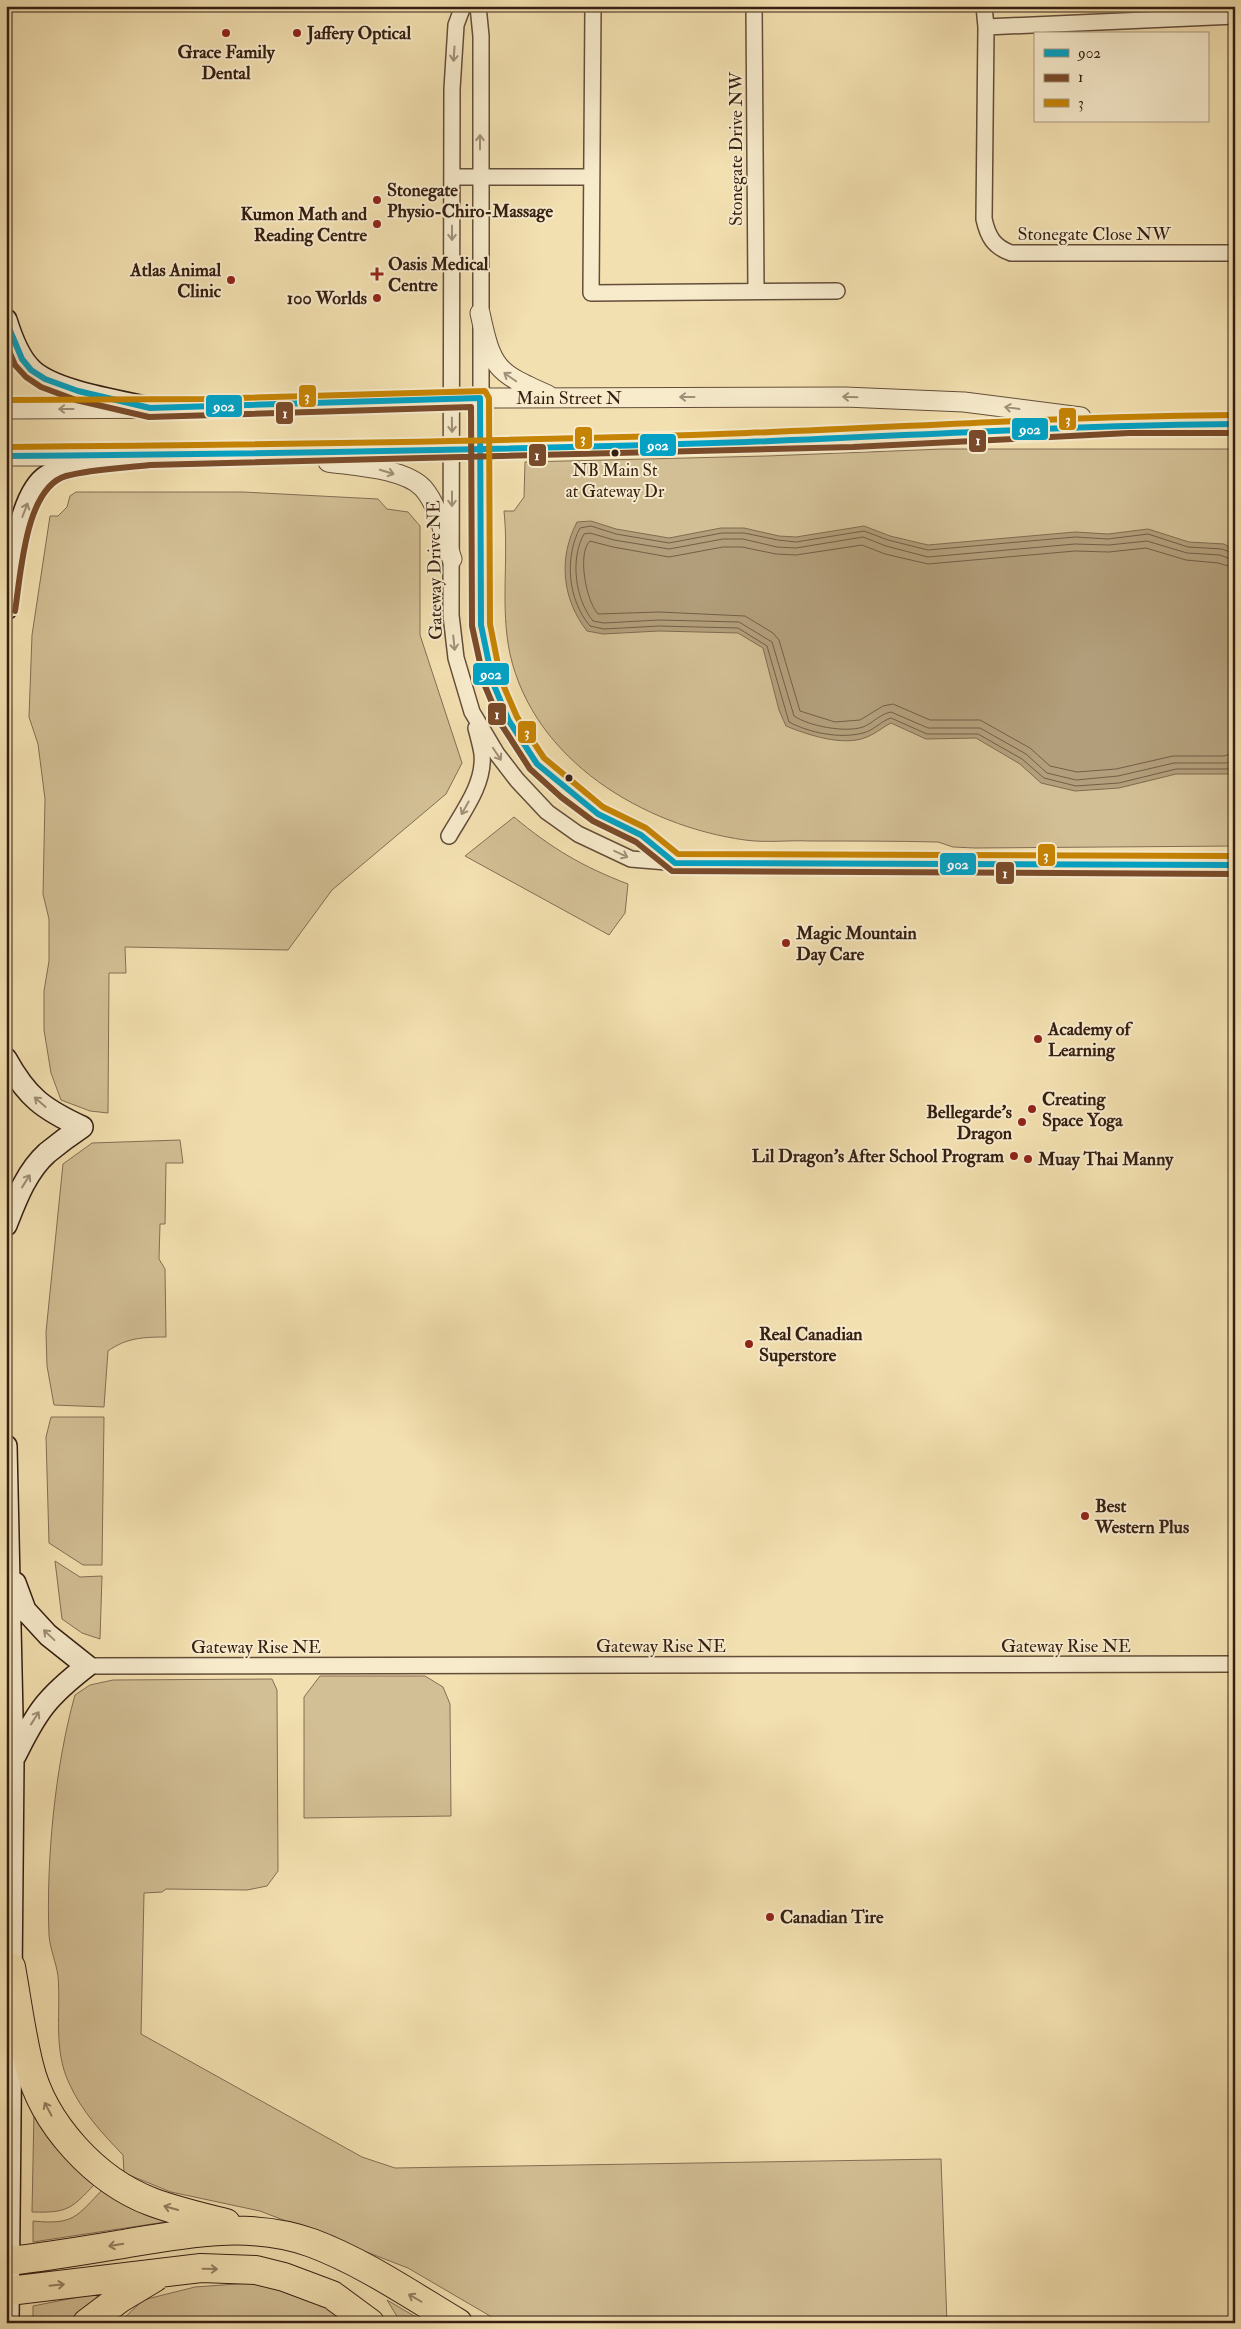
<svg xmlns="http://www.w3.org/2000/svg" width="1241" height="2329" viewBox="0 0 1241 2329" font-family="'IM FELL Double Pica',serif">
<style>
.green{fill:#d3bf95;stroke:#846e54}
.water{fill:#b29e7a;stroke:#806b50}
.lines{fill:none;stroke-linecap:round;stroke-linejoin:round}
.shore{stroke:#745e46;stroke-width:1}
.minor-casing{stroke:#644e3a;stroke-width:18}
.tertiary-casing{stroke:#644e3a;stroke-width:21}
.secondary-casing{stroke:#351e12;stroke-width:24}
.motorway-casing{stroke:#351e12;stroke-width:30}
.minor{stroke:#f7ebcc;stroke-width:15}
.tertiary{stroke:#f7ebcc;stroke-width:19}
.secondary{stroke:#f7ebcc;stroke-width:21}
.motorway{stroke:#f3e0b0;stroke-width:28}
.bus-1-casing{stroke:#f7ebcc;stroke-width:10}
.bus-2-casing{stroke:#f7ebcc;stroke-width:10}
.bus-3-casing{stroke:#f7ebcc;stroke-width:10}
.bus-1{stroke:#03a2c5;stroke-width:6}
.bus-2{stroke:#7a4b2a;stroke-width:6}
.bus-3{stroke:#c68404;stroke-width:6}
.oneway{stroke:#a08f78}
.oneway2{stroke:#947f61}
.poi-dot{fill:#8f2418;stroke:#f7ebcc;stroke-width:2}
.bus-dot{fill:#351e12;stroke:#f7ebcc;stroke-width:2}
.labels{text-anchor:middle;dominant-baseline:central;stroke-width:4;stroke-linejoin:round;paint-order:stroke}
.bus-label{font-size:17px;fill:#351e12;stroke:#f7ebcc}
.poi-label{font-size:18px;font-weight:bold;fill:#351e12;stroke:#f7ebcc;text-anchor:start}
.street-label{font-size:18px;fill:#351e12;stroke:#f7ebcc}
.line-badge{stroke:#f7ebcc;stroke-width:2}
.badge-label{font-size:14px;text-anchor:middle;font-weight:bold;fill:#fff}
</style>
<rect width="100%" height="100%" fill="#f3e0b0"/>
<filter id="stains"><feTurbulence type="fractalNoise" baseFrequency=".004" numOctaves="4"/><feColorMatrix values="0 0 0 0 .2 0 0 0 0 .09 0 0 0 0 .02 0 0 0 .5 -.17"/></filter>
<radialGradient id="worn" r=".72"><stop offset=".6" stop-color="#630" stop-opacity="0"/><stop offset="1" stop-color="#630" stop-opacity=".3"/></radialGradient>
<path class="green" d="M 943,449 L 1235,449 L 1235,846 L 975,848 L 953,847 L 938,842 C 896,841 853,841 810,841 C 789,840 766,843 745,840 C 644,826 534,761 510,654 C 500,607 509,559 504,511 L 514,511 L 524,497 L 525,462 L 767,456 Z
M 76,492 L 243,492 L 378,499 L 387,509 L 408,512 L 420,526 L 420,635 L 462,763 L 446,794 L 332,890 L 288,950 L 125,947 L 126,973 L 109,973 L 108,1113 L 90,1111 L 61,1100 L 51,1073 L 44,1030 L 44,991 L 49,961 L 49,919 L 43,894 L 45,799 L 38,744 L 29,717 L 32,635 L 50,516 L 58,516 L 67,507 L 70,496 Z
M 514,817 C 551,848 583,867 628,884 L 625,913 L 609,935 L 465,856 Z
M 180,1140 L 183,1163 L 166,1163 L 165,1224 L 160,1224 L 159,1259 L 165,1269 L 166,1337 C 143,1337 126,1338 108,1351 L 104,1407 L 54,1405 L 47,1366 L 46,1332 L 63,1164 L 92,1143 Z
M 51,1417 L 104,1417 L 102,1565 L 83,1565 L 49,1543 L 46,1437 Z
M 55,1561 L 80,1577 L 102,1576 L 100,1639 L 82,1633 L 62,1619 Z
M 320,1676 L 425,1676 L 443,1687 L 450,1704 L 451,1816 L 304,1818 L 304,1697 Z
M 272,1679 L 277,1690 L 278,1871 L 267,1886 L 247,1890 L 166,1889 L 162,1892 L 144,1893 L 141,2034 L 362,2157 L 395,2168 L 941,2159 L 947,2323 L 502,2323 L 408,2268 L 260,2211 L 171,2192 L 124,2173 L 123,2155 C 102,2133 82,2112 69,2083 C 53,2049 61,2012 58,1976 C 56,1962 50,1949 49,1935 C 46,1861 55,1766 75,1695 L 90,1685 L 113,1680 Z
M 34,2112 L 67,2160 L 95,2184 C 71,2209 68,2213 32,2212 Z
M 103,2189 L 165,2222 L 33,2242 L 33,2221 C 74,2225 76,2217 103,2189 Z
M 250,2283 L 302,2292 L 358,2323 L 119,2323 L 143,2300 L 195,2287 Z
M 99,2293 L 95,2301 L 69,2323 L 33,2323 L 33,2306 Z
M 387,2300 L 426,2323 L 401,2323 Z"/>
<path class="water" d="M 591,521 L 616,529 L 669,538 L 721,528 L 744,528 L 779,536 L 796,537 L 864,526 L 890,536 L 928,545 L 1075,532 L 1108,534 L 1148,529 L 1189,542 L 1224,544 L 1235,550 L 1235,771 L 1230,774 L 1176,774 L 1119,788 L 1075,791 L 1041,783 L 1020,764 L 976,738 L 926,739 L 891,723 C 883,727 875,734 867,737 C 844,747 808,735 786,726 L 779,710 L 763,648 L 738,633 L 659,631 L 603,634 L 587,631 C 562,599 558,558 577,522 Z"/>
<g class="lines">
<path class="shore" d="M 1235,554 L 1222,549 L 1188,547 L 1148,534 L 1108,539 L 1075,537 L 928,550 L 888,540 L 864,531 L 796,542 L 778,540 L 744,533 L 722,533 L 669,543 L 616,534 L 591,526 L 580,528 C 564,558 568,600 590,626 L 604,629 L 659,626 L 738,628 L 767,646 L 789,722 C 810,733 840,739 863,733 C 873,731 881,721 891,718 L 927,734 L 978,734 L 1022,759 L 1044,778 L 1076,786 L 1119,783 L 1176,769 L 1227,769 L 1235,767
M 1235,561 L 1220,555 L 1187,553 L 1147,541 L 1109,545 L 1075,544 L 928,557 L 886,546 L 863,537 L 796,548 L 777,547 L 743,539 L 723,539 L 669,549 L 614,540 L 590,533 L 584,534 C 570,559 575,599 593,621 L 604,623 L 659,620 L 739,622 L 772,642 L 794,716 C 809,726 845,733 863,727 C 873,723 880,714 891,712 L 928,728 L 980,728 L 1026,754 L 1047,773 L 1076,780 L 1118,776 L 1174,763 L 1226,763 L 1235,761
M 1235,568 L 1218,563 L 1186,560 L 1146,548 L 1109,552 L 1075,551 L 928,564 L 885,554 L 862,545 L 796,555 L 776,554 L 742,547 L 723,547 L 669,557 L 613,547 L 590,541 C 577,553 586,601 598,614 L 659,612 L 745,616 L 773,633 L 779,640 L 800,711 L 835,722 L 860,720 L 883,706 L 893,704 L 930,720 L 980,720 L 1030,748 L 1050,766 L 1077,772 L 1116,769 L 1173,756 L 1224,756 L 1235,753"/>
<defs>
<path id="minor" d="M 463,6 L 456,25 L 452,89 L 451,615 L 456,658 L 472,712 L 497,754 L 517,780 L 547,812 L 578,834 L 631,859 L 691,864 L 1235,865
M 478,6 L 481,36 L 481,625 L 493,683 L 509,721 L 537,764 L 567,790 L 598,814 L 641,835 L 675,863
M 593,6 L 591,293 L 837,291
M 754,6 L 756,291
M 984,6 L 986,27 L 984,219 C 988,237 994,247 1011,253 L 1235,253
M 986,27 L 1235,16
M 452,177 L 591,177
M 449,836 C 462,813 485,784 482,754 C 481,746 478,736 476,728
M 87,1666 L 1235,1664"/>
<path id="tertiary" d="M 480,313 C 492,369 496,372 548,395
M 6,409 L 204,408 L 480,398 L 845,397 L 964,402 L 1081,417
M 6,456 L 97,456
M 134,456 L 452,450 L 853,438 L 1129,424 L 1235,424
M 328,462 C 354,466 404,468 423,488 C 439,506 444,537 452,559"/>
<path id="secondary" d="M 6,320 C 11,336 18,356 30,368 C 51,391 119,401 150,408
M 6,609 C 12,576 17,495 47,476 C 69,462 122,460 149,456
M 6,1059 C 27,1097 43,1109 82,1127 C 70,1135 58,1144 47,1153 C 26,1172 16,1200 6,1225
M 6,1446 L 13,1761 L 11,1983
M 15,1756 C 37,1711 47,1697 87,1666 L 48,1635 L 25,1610 L 15,1583
M 8,2323 L 11,2016"/>
<path id="motorway" d="M 11,1967 C 17,2000 21,2033 29,2065 C 43,2124 96,2181 152,2202 C 176,2211 202,2217 226,2223
M 9,2261 C 45,2257 81,2251 117,2245 C 181,2234 249,2220 312,2243 C 363,2262 411,2295 458,2323
M 9,2291 L 201,2268 L 256,2270 L 284,2277 L 332,2295 L 370,2323
M 87,2323 L 119,2299 L 154,2278"/>
</defs>
<use href="#minor" class="minor-casing"/>
<use href="#tertiary" class="tertiary-casing"/>
<use href="#secondary" class="secondary-casing"/>
<use href="#motorway" class="motorway-casing"/>
<use href="#minor" class="minor"/>
<use href="#tertiary" class="tertiary"/>
<use href="#secondary" class="secondary"/>
<use href="#motorway" class="motorway"/>
<defs>
<path id="bus-1" d="M 6,321 L 22,359 L 31,370 L 45,379 L 78,391 L 150,408 L 480,398
M 480,398 L 481,625 L 493,683 L 509,721 L 537,764 L 598,814 L 641,835 L 675,863 L 1235,865
M 6,456 C 253,454 500,450 747,442 C 910,436 1072,425 1235,424"/>
<path id="bus-2" d="M 6,344 L 15,365 L 26,377 L 41,387 L 76,400 L 149,417 L 471,407 L 472,626 L 485,686 L 501,724 L 530,769 L 561,797 L 593,821 L 636,842 L 672,871 L 1235,874
M 15,611 C 21,574 25,488 66,476 C 91,469 123,468 150,465 L 853,447 L 1129,433 L 1235,433"/>
<path id="bus-3" d="M 6,400 L 204,399 L 485,391 L 489,398 L 490,624 L 501,680 L 517,717 L 544,758 L 603,807 L 646,828 L 678,854 L 1235,856
M 6,447 C 253,445 500,442 747,433 C 910,427 1072,416 1235,415"/>
</defs>
<use href="#bus-1" class="bus-1-casing"/>
<use href="#bus-2" class="bus-2-casing"/>
<use href="#bus-3" class="bus-3-casing"/>
<use href="#bus-1" class="bus-1"/>
<use href="#bus-2" class="bus-2"/>
<use href="#bus-3" class="bus-3"/>
</g>
<defs><path id="oneway-shaft" d="M-6 0H5M1.5-3L5.5 0L1.5 3" fill="none" stroke-width="1.6" stroke-linecap="round" stroke-linejoin="round" transform="scale(1.25)"/></defs>
<g class="oneway">
<use href="#oneway-shaft" transform="translate(454 54) rotate(94)"/>
<use href="#oneway-shaft" transform="translate(480 142) rotate(-90)"/>
<use href="#oneway-shaft" transform="translate(452 233) rotate(90)"/>
<use href="#oneway-shaft" transform="translate(510 377) rotate(-145)"/>
<use href="#oneway-shaft" transform="translate(687 397) rotate(180)"/>
<use href="#oneway-shaft" transform="translate(850 397) rotate(-178)"/>
<use href="#oneway-shaft" transform="translate(1012 408) rotate(-172)"/>
<use href="#oneway-shaft" transform="translate(66 409) rotate(180)"/>
<use href="#oneway-shaft" transform="translate(452 425) rotate(89)"/>
<use href="#oneway-shaft" transform="translate(387 472) rotate(17)"/>
<use href="#oneway-shaft" transform="translate(452 499) rotate(90)"/>
<use href="#oneway-shaft" transform="translate(25 510) rotate(-69)"/>
<use href="#oneway-shaft" transform="translate(454 643) rotate(84)"/>
<use href="#oneway-shaft" transform="translate(497 754) rotate(56)"/>
<use href="#oneway-shaft" transform="translate(465 808) rotate(119)"/>
<use href="#oneway-shaft" transform="translate(621 854) rotate(25)"/>
<use href="#oneway-shaft" transform="translate(40 1102) rotate(-139)"/>
<use href="#oneway-shaft" transform="translate(26 1181) rotate(-58)"/>
<use href="#oneway-shaft" transform="translate(49 1635) rotate(-137)"/>
<use href="#oneway-shaft" transform="translate(35 1718) rotate(-58)"/>
</g>
<g class="oneway2">
<use href="#oneway-shaft" transform="translate(48 2109) rotate(-118)"/>
<use href="#oneway-shaft" transform="translate(171 2208) rotate(-164)"/>
<use href="#oneway-shaft" transform="translate(116 2245) rotate(170)"/>
<use href="#oneway-shaft" transform="translate(210 2269) rotate(1)"/>
<use href="#oneway-shaft" transform="translate(57 2285) rotate(-6)"/>
<use href="#oneway-shaft" transform="translate(415 2298) rotate(-150)"/>
</g>
<g class="poi-dot">
<circle cx="226" cy="33" r="5"/>
<circle cx="297" cy="33" r="5"/>
<circle cx="377" cy="200" r="5"/>
<circle cx="377" cy="224" r="5"/>
<path d="M374.5 266.5h5v5h5v5h-5v5h-5v-5h-5v-5h5z"/>
<circle cx="231" cy="280" r="5"/>
<circle cx="377" cy="298" r="5"/>
<circle cx="786" cy="943" r="5"/>
<circle cx="1038" cy="1039" r="5"/>
<circle cx="1032" cy="1109" r="5"/>
<circle cx="1022" cy="1122" r="5"/>
<circle cx="1014" cy="1156" r="5"/>
<circle cx="1028" cy="1159" r="5"/>
<circle cx="749" cy="1344" r="5"/>
<circle cx="1085" cy="1516" r="5"/>
<circle cx="770" cy="1917" r="5"/>
</g>
<g class="bus-dot">
<circle cx="615" cy="453" r="4.5"/>
<circle cx="569" cy="778" r="4.5"/>
</g>
<g class="labels">
<g class="bus-label">
<text x="615" y="470">NB Main St<tspan x="615" dy="21">at Gateway Dr</tspan></text>
</g>
<g class="poi-label">
<text x="307" y="33">Jaffery Optical</text>
<text x="226" y="52" text-anchor="middle">Grace Family<tspan x="226" dy="21">Dental</tspan></text>
<text x="387" y="190">Stonegate<tspan x="387" dy="21">Physio-Chiro-Massage</tspan></text>
<text x="367" y="214" text-anchor="end">Kumon Math and<tspan x="367" dy="21">Reading Centre</tspan></text>
<text x="388" y="264">Oasis Medical<tspan x="388" dy="21">Centre</tspan></text>
<text x="221" y="270" text-anchor="end">Atlas Animal<tspan x="221" dy="21">Clinic</tspan></text>
<text x="367" y="298" text-anchor="end">100 Worlds</text>
<text x="796" y="933">Magic Mountain<tspan x="796" dy="21">Day Care</tspan></text>
<text x="1048" y="1029">Academy of<tspan x="1048" dy="21">Learning</tspan></text>
<text x="1042" y="1099">Creating<tspan x="1042" dy="21">Space Yoga</tspan></text>
<text x="1012" y="1112" text-anchor="end">Bellegarde's<tspan x="1012" dy="21">Dragon</tspan></text>
<text x="1004" y="1156" text-anchor="end">Lil Dragon's After School Program</text>
<text x="1038" y="1159">Muay Thai Manny</text>
<text x="759" y="1334">Real Canadian<tspan x="759" dy="21">Superstore</tspan></text>
<text x="1095" y="1506">Best<tspan x="1095" dy="21">Western Plus</tspan></text>
<text x="780" y="1917">Canadian Tire</text>
</g>
<g class="street-label">
<text transform="translate(736 149) rotate(-90)">Stonegate Drive NW</text>
<text x="1094" y="234">Stonegate Close NW</text>
<text x="569" y="398">Main Street N</text>
<text transform="translate(435 570) rotate(-91)">Gateway Drive NE</text>
<text x="661" y="1646">Gateway Rise NE</text>
<text x="1066" y="1646">Gateway Rise NE</text>
<text x="256" y="1647">Gateway Rise NE</text>
</g>
</g>
<g class="line-badge">
<rect x="298" y="384" width="19" height="24" rx="5" fill="#c68404"/>
<rect x="205" y="394" width="38" height="24" rx="5" fill="#03a2c5"/>
<rect x="275" y="401" width="19" height="24" rx="5" fill="#7a4b2a"/>
<rect x="1058" y="407" width="19" height="24" rx="5" fill="#c68404"/>
<rect x="1011" y="417" width="38" height="24" rx="5" fill="#03a2c5"/>
<rect x="574" y="426" width="19" height="24" rx="5" fill="#c68404"/>
<rect x="968" y="429" width="19" height="24" rx="5" fill="#7a4b2a"/>
<rect x="639" y="433" width="38" height="24" rx="5" fill="#03a2c5"/>
<rect x="528" y="443" width="19" height="24" rx="5" fill="#7a4b2a"/>
<rect x="472" y="662" width="38" height="24" rx="5" fill="#03a2c5"/>
<rect x="487" y="702" width="20" height="24" rx="5" fill="#7a4b2a"/>
<rect x="517" y="720" width="20" height="24" rx="5" fill="#c68404"/>
<rect x="1037" y="843" width="19" height="24" rx="5" fill="#c68404"/>
<rect x="939" y="852" width="38" height="24" rx="5" fill="#03a2c5"/>
<rect x="995" y="861" width="20" height="24" rx="5" fill="#7a4b2a"/>
</g>
<g class="badge-label">
<text x="307" y="401">3</text>
<text x="224" y="411">902</text>
<text x="285" y="418">1</text>
<text x="1068" y="424">3</text>
<text x="1030" y="434">902</text>
<text x="583" y="443">3</text>
<text x="978" y="445">1</text>
<text x="658" y="450">902</text>
<text x="537" y="460">1</text>
<text x="491" y="679">902</text>
<text x="497" y="719">1</text>
<text x="527" y="737">3</text>
<text x="1046" y="860">3</text>
<text x="958" y="869">902</text>
<text x="1005" y="878">1</text>
</g>
<rect width="1241" height="2329" fill="none" stroke="#f3e0b0" stroke-width="25"/>
<rect x="8" y="8" width="1226" height="2314" fill="none" stroke="#351e12" stroke-width="2.5"/>
<rect x="12" y="12" width="1216" height="2304" fill="none" stroke="#351e12"/>
<rect x="1034" y="32" width="175" height="90" fill="#f7ebcc" stroke="#a99982"/>
<rect x="1044" y="49" width="25" height="8" fill="#03a2c5" stroke="#a99982"/>
<text x="1078" y="58" font-size="15" fill="#351e12">902</text>
<rect x="1044" y="74" width="25" height="8" fill="#7a4b2a" stroke="#a99982"/>
<text x="1078" y="82" font-size="15" fill="#351e12">1</text>
<rect x="1044" y="99" width="25" height="8" fill="#c68404" stroke="#a99982"/>
<text x="1078" y="108" font-size="15" fill="#351e12">3</text>
<rect width="100%" height="100%" filter="url(#stains)"/>
<rect width="100%" height="100%" fill="url(#worn)"/>
</svg>
